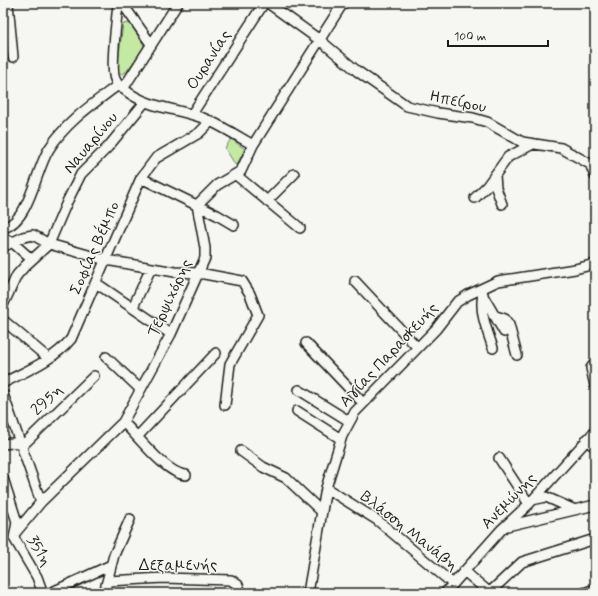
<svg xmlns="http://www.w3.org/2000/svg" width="598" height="596" viewBox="0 0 598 596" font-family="Mynerve,sans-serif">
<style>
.green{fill:#c4e9a3;stroke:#708260}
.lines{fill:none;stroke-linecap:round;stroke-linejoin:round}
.minor-casing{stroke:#1c1c1c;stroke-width:12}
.minor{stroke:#f6f6f2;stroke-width:9}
.labels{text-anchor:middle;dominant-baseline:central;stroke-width:3;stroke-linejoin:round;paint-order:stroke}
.street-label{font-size:16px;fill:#1c1c1c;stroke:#f6f6f2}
</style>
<rect width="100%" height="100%" fill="#f6f6f2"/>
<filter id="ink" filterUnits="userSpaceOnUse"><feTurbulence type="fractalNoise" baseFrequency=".025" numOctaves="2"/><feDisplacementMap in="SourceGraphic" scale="8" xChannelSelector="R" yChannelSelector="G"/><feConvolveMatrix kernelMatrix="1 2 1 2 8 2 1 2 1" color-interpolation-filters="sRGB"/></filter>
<g filter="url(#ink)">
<path class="green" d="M 130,23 L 145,47 L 126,72 L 122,74 L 118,72 L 117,69 L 123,24 Z
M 231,139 L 245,149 L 236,166 L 225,148 Z"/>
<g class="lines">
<defs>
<path id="minor" d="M 8,3 L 13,57
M 118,3 C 117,18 110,68 115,79 C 117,85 121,87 125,90 C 150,110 182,108 210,121 C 225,128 239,137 253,145
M 122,3 L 151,44
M 268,3 L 321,41 L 357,71 L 407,106 L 438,113 L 473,118 L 487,122 L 522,142 L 561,148 L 590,164 L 595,176
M 123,89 L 178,3
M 192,114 L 264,3
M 236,175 L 300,228
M 495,175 L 496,188 L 502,204
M 141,178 L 217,215 L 234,225
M 475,198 L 487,186 L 508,157 L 533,144
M 267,201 L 294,174
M 3,228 C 30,221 35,171 49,149 C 66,122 93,104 118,85
M 3,238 L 12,242 L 31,259
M 3,247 L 23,237 L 33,235 L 49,244 L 106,260 L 175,272 L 199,273 L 242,281 L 250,294 L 258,315 L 230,364 L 225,405
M 355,281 L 417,347
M 96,283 L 171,334
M 482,294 L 504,332
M 483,294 C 479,312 487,330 493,348
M 3,305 L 17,275 L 25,266 L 49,244 L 67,202 L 81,174 L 108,147 L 145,102
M 133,307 L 151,268
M 493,315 L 505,319 L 509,325 L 517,355
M 3,320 L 48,358
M 306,343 L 363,403
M 106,357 L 140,389
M 595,363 L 591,368 L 595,386
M 3,383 C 26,371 54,360 71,339 L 141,178 L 156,158 L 199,133 L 211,121
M 299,390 L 349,421
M 3,394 L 41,502
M 297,411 L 341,439
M 123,422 C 138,436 166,474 186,475
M 138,436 L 216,353
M 586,440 L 595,447
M 3,444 L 21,442
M 22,446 L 94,376
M 241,451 L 263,467 L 286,478 L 322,512
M 499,458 L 529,504
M 3,478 L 17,522 L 14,538 L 37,577 L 41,588 L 40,593
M 326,488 L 377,520 L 453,584
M 532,500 L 546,497 L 573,509
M 507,526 L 595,505
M 16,532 L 41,502 L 123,422 L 171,334 L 205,258 L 205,248 L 197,205 L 217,185 L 241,171 L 253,145 L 343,3
M 464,571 L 490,593
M 108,581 L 164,578 L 231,580 L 238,585 L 241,593
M 490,592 L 522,562 L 595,539
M 50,593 L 111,565
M 104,593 L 114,555 L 130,519
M 308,593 L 326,488 L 342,436 L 355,412 L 436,329 L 457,302 L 468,295 L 498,281 L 575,269 L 595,264
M 445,593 L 501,530 L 529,504 L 595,431
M 584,593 L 595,589"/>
</defs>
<use href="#minor" class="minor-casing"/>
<use href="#minor" class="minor"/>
</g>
</g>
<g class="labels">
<g class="street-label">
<text transform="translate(209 60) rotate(-57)">Ουρανίας</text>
<text transform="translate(458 102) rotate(12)">Ηπείρου</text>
<text transform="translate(91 143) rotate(-50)">Ναυαρίνου</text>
<text transform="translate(95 248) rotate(-66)">Σοφίας Βέμπο</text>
<text transform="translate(170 298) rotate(-65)">Τερψιχόρης</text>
<text transform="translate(389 355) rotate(-47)">Αγίας Παρασκευής</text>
<text transform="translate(47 400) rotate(-44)">295η</text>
<text transform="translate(509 501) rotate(-46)">Ανεμώνης</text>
<text transform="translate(409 531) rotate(38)">Βλάσση Μανάβη</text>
<text transform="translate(39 551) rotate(60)">351η</text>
<text x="178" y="565">Δεξαμενής</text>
</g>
</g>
<rect width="598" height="596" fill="none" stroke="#f6f6f2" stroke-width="16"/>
<rect x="8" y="8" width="582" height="580" fill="none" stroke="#1c1c1c" stroke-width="1.5" filter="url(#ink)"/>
<path d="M448 40v6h100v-6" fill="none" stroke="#1c1c1c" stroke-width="2"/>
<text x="454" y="40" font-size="12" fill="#1c1c1c" stroke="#f6f6f2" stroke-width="3" paint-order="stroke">100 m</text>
</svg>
